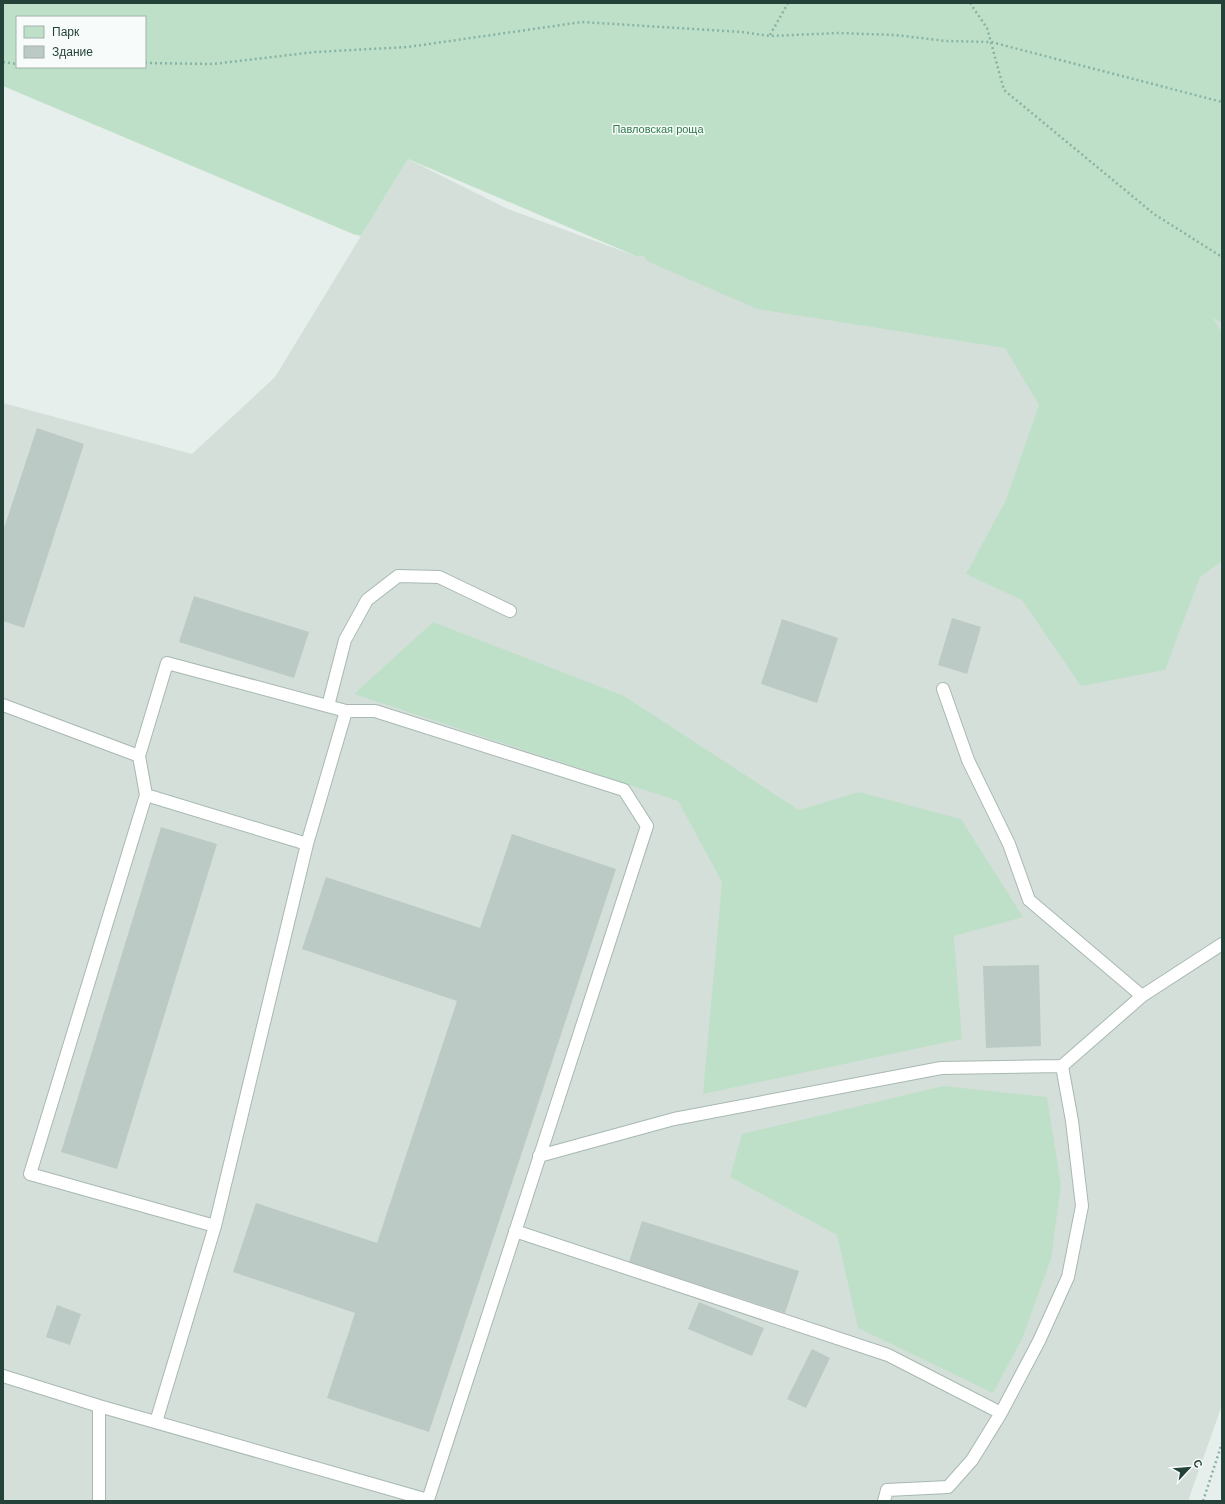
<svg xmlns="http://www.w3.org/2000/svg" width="1225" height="1504" viewBox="0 0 1225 1504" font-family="Arial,sans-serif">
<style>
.built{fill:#d4dfda}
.green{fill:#bfe0c8;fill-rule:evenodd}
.building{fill:#bbcac4}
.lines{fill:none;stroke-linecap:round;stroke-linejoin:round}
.lane-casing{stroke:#a8b8b2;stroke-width:14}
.path{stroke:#86b3a5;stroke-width:2.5;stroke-dasharray:2 3;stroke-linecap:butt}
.lane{stroke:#fff;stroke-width:12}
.labels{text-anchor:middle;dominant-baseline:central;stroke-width:3;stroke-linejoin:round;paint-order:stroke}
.park-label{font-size:11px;fill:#2d7a4b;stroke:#f7fbf9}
</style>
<rect width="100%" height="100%" fill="#e6efeb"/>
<path class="built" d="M 408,159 L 508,209 L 636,256 L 1081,230 L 1222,323 L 1222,1405 L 1188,1501 L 3,1501 L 3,403 L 192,454 L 275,377 Z"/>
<path class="green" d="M 3,3 L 1222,3 L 1222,323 L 1213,318 L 1222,333 L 1222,561 L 1200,577 L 1165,670 L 1081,686 L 1022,600 L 966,574 L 1006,500 L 1039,405 L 1005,348 L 757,309 L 647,261 L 644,256 L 636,256 L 408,159 L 361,236 L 353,234 L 3,86 ZM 17,17 L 145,17 L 145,67 L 17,67 Z
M 433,622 L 624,696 L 799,810 L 859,792 L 961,819 L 1023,917 L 954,936 L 962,1039 L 703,1094 L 722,882 L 678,801 L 354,694 Z
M 943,1086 L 1047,1097 L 1061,1185 L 1051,1259 L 1022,1339 L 993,1393 L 858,1328 L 837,1235 L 730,1177 L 742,1134 Z"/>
<path class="building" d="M 37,428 L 84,444 L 24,628 L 3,621 L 3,531 Z
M 194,596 L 309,632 L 294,678 L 179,642 Z
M 952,618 L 981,627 L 967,674 L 938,665 Z
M 782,619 L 838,638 L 817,703 L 761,684 Z
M 161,827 L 217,844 L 117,1169 L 61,1152 Z
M 512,834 L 616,869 L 429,1432 L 327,1398 L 355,1313 L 233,1272 L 256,1203 L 377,1243 L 457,1001 L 302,949 L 326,877 L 480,928 Z
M 1039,965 L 1041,1046 L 986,1048 L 983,966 Z
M 642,1221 L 799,1271 L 785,1313 L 629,1262 Z
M 699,1302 L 764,1328 L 752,1356 L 688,1329 Z
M 57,1305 L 81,1314 L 70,1345 L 46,1337 Z
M 812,1349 L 830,1358 L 806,1408 L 787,1399 Z"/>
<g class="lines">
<defs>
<path id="lane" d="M 3,705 L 139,756
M 328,706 L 345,640 L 367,600 L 398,576 L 439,577 L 510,611
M 146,795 L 139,756 L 167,663 L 346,711 L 307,844
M 1142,996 L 1222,944
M 539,1156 L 674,1119 L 941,1068 L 1062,1066 L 1142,996 L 1029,900 L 1009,844 L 968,760 L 943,689
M 515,1231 L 888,1355 L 1001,1413 L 972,1460 L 948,1487 L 887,1490 L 884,1501
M 3,1376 L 99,1406 L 428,1500 L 647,826 L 624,790 L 375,711 L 346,711
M 1001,1413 L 1039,1341 L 1068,1277 L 1082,1206 L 1072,1121 L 1062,1066
M 156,1422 L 215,1226 L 307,844 L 146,795 L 30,1174 L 215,1226
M 99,1501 L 99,1406"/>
</defs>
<use href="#lane" class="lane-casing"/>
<path class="path" d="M 970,3 L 987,28 L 1004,90 L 1154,214 L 1222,257
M 770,35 L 788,3
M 3,62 L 17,64
M 145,63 L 213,64 L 315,52 L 408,47 L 582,22 L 742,32 L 770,36 L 839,33 L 895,35 L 946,41 L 991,42 L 1222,102
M 1203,1501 L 1222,1443"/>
<use href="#lane" class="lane"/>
</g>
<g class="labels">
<g class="park-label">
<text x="658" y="129">Павловская роща</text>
</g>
</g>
<rect width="1225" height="1504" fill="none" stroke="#24423a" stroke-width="8"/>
<rect x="16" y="16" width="130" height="52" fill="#f7fbf9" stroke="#a3b1ad"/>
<rect x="24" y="26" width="20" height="12" fill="#bfe0c8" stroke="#a3b1ad"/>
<text x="52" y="36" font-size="12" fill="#24423a">Парк</text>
<rect x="24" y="46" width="20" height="12" fill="#bbcac4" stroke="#a3b1ad"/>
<text x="52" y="56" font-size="12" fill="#24423a">Здание</text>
<g transform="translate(1189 1468) rotate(64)" stroke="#f7fbf9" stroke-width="3" paint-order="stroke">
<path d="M0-3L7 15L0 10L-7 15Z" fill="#24423a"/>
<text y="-6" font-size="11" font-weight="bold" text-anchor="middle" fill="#24423a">С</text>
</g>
</svg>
